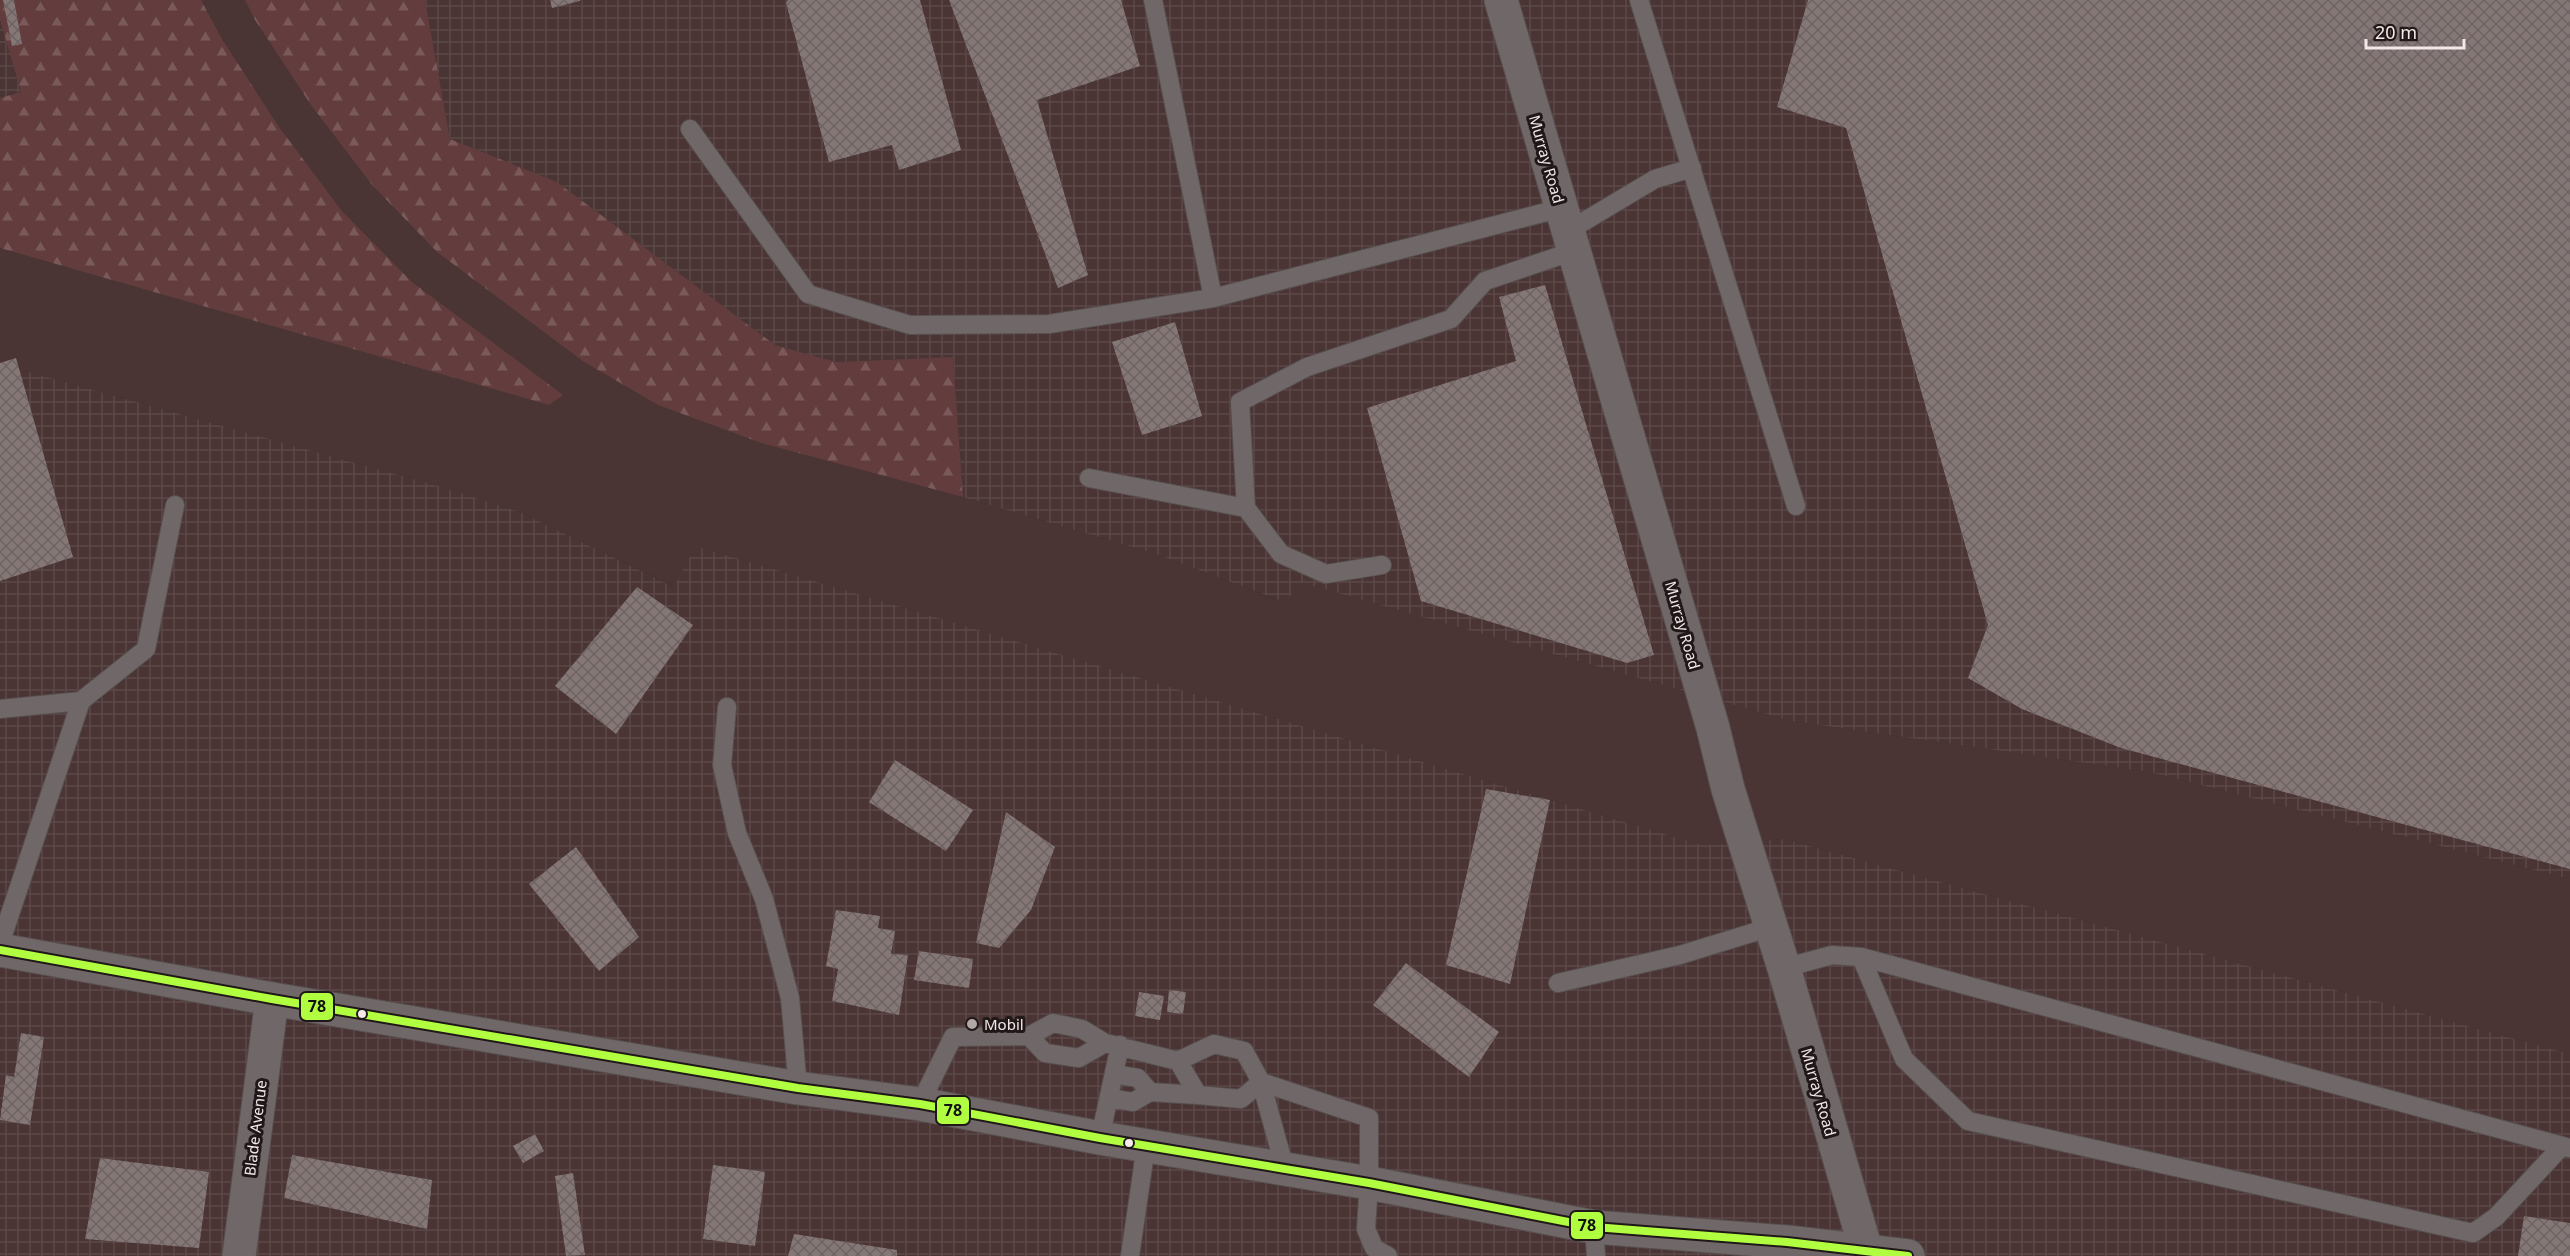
<svg xmlns="http://www.w3.org/2000/svg" width="2570" height="1256" viewBox="0 0 2570 1256" font-family="'Noto Sans',sans-serif">
<style>
.built{fill:#4a3434}
.industrial{fill:url(#industrial-grid)}
.forest{fill:url(#forest-firs)}
.building{fill:url(#building-cross-hatch)}
.lines{fill:none;stroke-linecap:round;stroke-linejoin:round}
.lane-casing{stroke:#584f50;stroke-width:20}
.street-casing{stroke:#584f50;stroke-width:35}
.secondary-casing{stroke:#584f50;stroke-width:35}
.lane{stroke:#706868;stroke-width:18}
.street{stroke:#706868;stroke-width:33}
.secondary{stroke:#706868;stroke-width:33}
.bus-1-casing{stroke:#201818;stroke-width:12}
.bus-1{stroke:#b1fd40;stroke-width:8}
.bus-dot{fill:#f4e8e8;stroke:#201818;stroke-width:2}
.poi-dot{fill:#b3a8a8;stroke:#201818;stroke-width:2}
.labels{text-anchor:middle;dominant-baseline:central;stroke-width:6;stroke-linejoin:round;paint-order:stroke}
.street-label{font-size:15px;fill:#f4e8e8;stroke:#201818}
.poi-label{font-size:15px;fill:#f4e8e8;stroke:#201818;text-anchor:start}
.line-badge{stroke:#201818;stroke-width:2}
.pale-badge-label{font-size:16px;text-anchor:middle;font-weight:bold;fill:#111}
</style>
<defs>
<pattern id="industrial-grid" width="8" height="8" patternUnits="userSpaceOnUse" patternTransform="scale(1.5)"><rect width="8" height="8" fill="#4a3434"/><path d="M0 4h8M4 0v8" fill="none" stroke="#5c4848"/></pattern>
<pattern id="forest-firs" width="22" height="20" patternUnits="userSpaceOnUse" patternTransform="scale(1.5)"><rect width="22" height="20" fill="#633d3e"/><path d="M5 1l3.5 6h-7zM16 11l3.5 6h-7z" fill="#7a595a"/></pattern>
<pattern id="building-cross-hatch" width="8" height="8" patternUnits="userSpaceOnUse" patternTransform="scale(1.5)"><rect width="8" height="8" fill="#867777"/><path d="M0 0l8 8M0 8l8-8" fill="none" stroke="#6e6363"/></pattern>
</defs>
<rect width="100%" height="100%" fill="#3a3131"/>
<path class="built" d="M 201,0 L 245,0 L 255,20 L 311,105 L 372,185 L 437,252 L 584,362 L 658,405 L 761,443 L 963,497 L 1156,554 L 1283,602 L 1302,583 L 1791,721 L 2149,772 L 2570,879 L 2570,1054 L 1784,839 L 1702,845 L 696,546 L 675,587 L 520,512 L 435,485 L 0,364 L 0,248 L 549,405 L 562,395 L 412,282 L 342,211 L 279,127 L 222,39 Z"/>
<path class="industrial" d="M 425,0 L 2570,0 L 2570,879 L 2149,772 L 1791,721 L 1302,583 L 1284,602 L 1156,554 L 963,497 L 953,357 L 836,362 L 775,345 L 557,182 L 450,139 Z
M 0,20 L 21,92 L 0,98 Z
M 0,364 L 435,485 L 520,512 L 674,587 L 696,546 L 1702,845 L 1784,839 L 2570,1054 L 2570,1256 L 0,1256 Z"/>
<path class="forest" d="M 0,0 L 201,0 L 222,39 L 279,127 L 342,211 L 412,282 L 563,395 L 549,405 L 0,248 L 0,98 L 21,92 L 0,20 Z
M 245,0 L 425,0 L 450,139 L 557,182 L 775,345 L 836,362 L 953,357 L 963,497 L 761,443 L 658,405 L 584,362 L 437,252 L 372,185 L 311,105 L 255,20 Z"/>
<path class="building" d="M 3,0 L 14,0 L 22,44 L 12,46 Z
M 550,0 L 580,0 L 580,1 L 552,8 Z
M 788,0 L 920,0 L 961,150 L 899,170 L 892,145 L 829,162 L 786,3 Z
M 949,0 L 1121,0 L 1140,66 L 1037,100 L 1088,275 L 1058,288 Z
M 1808,0 L 2570,0 L 2570,869 L 2121,748 L 2022,709 L 1968,678 L 1988,625 L 1846,128 L 1777,107 Z
M 1545,285 L 1654,655 L 1627,663 L 1421,601 L 1367,408 L 1516,361 L 1499,297 Z
M 1175,322 L 1202,416 L 1142,435 L 1112,342 Z
M 16,358 L 73,557 L 0,581 L 0,363 Z
M 637,587 L 693,625 L 616,734 L 555,686 Z
M 895,760 L 973,810 L 946,851 L 869,802 Z
M 1486,789 L 1550,800 L 1510,984 L 1446,965 Z
M 1006,812 L 1055,847 L 1031,910 L 999,948 L 976,943 Z
M 576,847 L 639,937 L 599,971 L 529,884 Z
M 836,910 L 880,916 L 878,928 L 895,931 L 891,954 L 908,955 L 899,1015 L 832,1001 L 838,969 L 826,966 Z
M 919,951 L 973,959 L 969,988 L 914,980 Z
M 1406,963 L 1499,1032 L 1469,1077 L 1373,1005 Z
M 1169,990 L 1186,992 L 1183,1014 L 1167,1012 Z
M 1139,992 L 1164,996 L 1160,1020 L 1135,1016 Z
M 21,1033 L 44,1037 L 30,1125 L 0,1120 L 6,1075 L 14,1077 Z
M 535,1134 L 544,1151 L 523,1163 L 513,1146 Z
M 292,1155 L 432,1180 L 427,1229 L 284,1198 Z
M 100,1158 L 209,1172 L 199,1248 L 85,1239 Z
M 713,1165 L 765,1172 L 755,1246 L 703,1239 Z
M 573,1173 L 585,1255 L 566,1256 L 555,1176 Z
M 2524,1216 L 2570,1223 L 2570,1256 L 2518,1256 Z
M 794,1234 L 897,1250 L 897,1256 L 788,1256 Z"/>
<g class="lines">
<defs>
<path id="lane" d="M 1153,0 L 1213,298 L 1562,208
M 1639,0 L 1796,506
M 690,129 L 808,294 L 910,325 L 1049,324 L 1213,298
M 1568,231 L 1655,179 L 1692,168
M 1089,478 L 1246,508 L 1240,402 L 1307,367 L 1451,319 L 1485,281 L 1574,251
M 1246,508 L 1281,554 L 1326,574 L 1382,565
M 727,707 L 722,765 L 737,833 L 764,899 L 790,998 L 798,1088
M 0,709 L 81,701
M 0,944 L 81,701 L 146,649 L 175,505
M 1861,957 L 1904,1059 L 1968,1121 L 2473,1233 L 2496,1217 L 2562,1146
M 1784,968 L 1832,955 L 1861,957 L 2570,1148
M 1558,983 L 1680,955 L 1771,927
M 1029,1036 L 1045,1053 L 1079,1058 L 1105,1043
M 1178,1061 L 1198,1095 L 1241,1099 L 1261,1082 L 1285,1169
M 1150,1092 L 1198,1095
M 1109,1098 L 1133,1102 L 1150,1092 L 1138,1078 L 1114,1074
M 920,1104 L 953,1037 L 1029,1036 L 1053,1023 L 1082,1029 L 1105,1043 L 1178,1061 L 1214,1044 L 1244,1051 L 1261,1082 L 1369,1118 L 1369,1183 L 1366,1229 L 1374,1248 L 1388,1256
M 1100,1138 L 1120,1045
M 1594,1227 L 1596,1256
M 1130,1256 L 1146,1146"/>
<path id="street" d="M 1501,0 L 1713,728 L 1728,789 L 1784,968 L 1866,1250
M 239,1256 L 272,999"/>
<path id="secondary" d="M 0,950 L 272,999 L 798,1088 L 920,1104 L 1100,1138 L 1369,1183 L 1594,1227 L 1787,1242 L 1908,1256"/>
</defs>
<use href="#lane" class="lane-casing"/>
<use href="#street" class="street-casing"/>
<use href="#secondary" class="secondary-casing"/>
<use href="#lane" class="lane"/>
<use href="#street" class="street"/>
<use href="#secondary" class="secondary"/>
<defs>
<path id="bus-1" d="M 0,950 L 272,999 L 798,1088 L 920,1104 L 1100,1138 L 1369,1183 L 1594,1227 L 1787,1242 L 1908,1256"/>
</defs>
<use href="#bus-1" class="bus-1-casing"/>
<use href="#bus-1" class="bus-1"/>
</g>
<g class="bus-dot">
<circle cx="362" cy="1014" r="5"/>
<circle cx="1129" cy="1143" r="5"/>
</g>
<circle class="poi-dot" cx="972" cy="1024" r="6"/>
<g class="labels">
<g class="street-label">
<text transform="translate(1547 159) rotate(74)">Murray Road</text>
<text transform="translate(1683 625) rotate(74)">Murray Road</text>
<text transform="translate(1819 1092) rotate(74)">Murray Road</text>
<text transform="translate(255 1128) rotate(-83)">Blade Avenue</text>
</g>
<g class="poi-label">
<text x="984" y="1024">Mobil</text>
</g>
</g>
<g class="line-badge">
<rect x="300" y="992" width="34" height="29" rx="6" fill="#b1fd40"/>
<rect x="936" y="1096" width="34" height="29" rx="6" fill="#b1fd40"/>
<rect x="1570" y="1211" width="34" height="29" rx="6" fill="#b1fd40"/>
</g>
<g class="pale-badge-label">
<text x="317" y="1012">78</text>
<text x="953" y="1116">78</text>
<text x="1587" y="1231">78</text>
</g>
<path d="M2366 39v9h98v-9" fill="none" stroke="#f4e8e8" stroke-width="3"/>
<text x="2375" y="39" font-size="18" fill="#f4e8e8" stroke="#201818" stroke-width="4.5" paint-order="stroke">20 m</text>
</svg>
